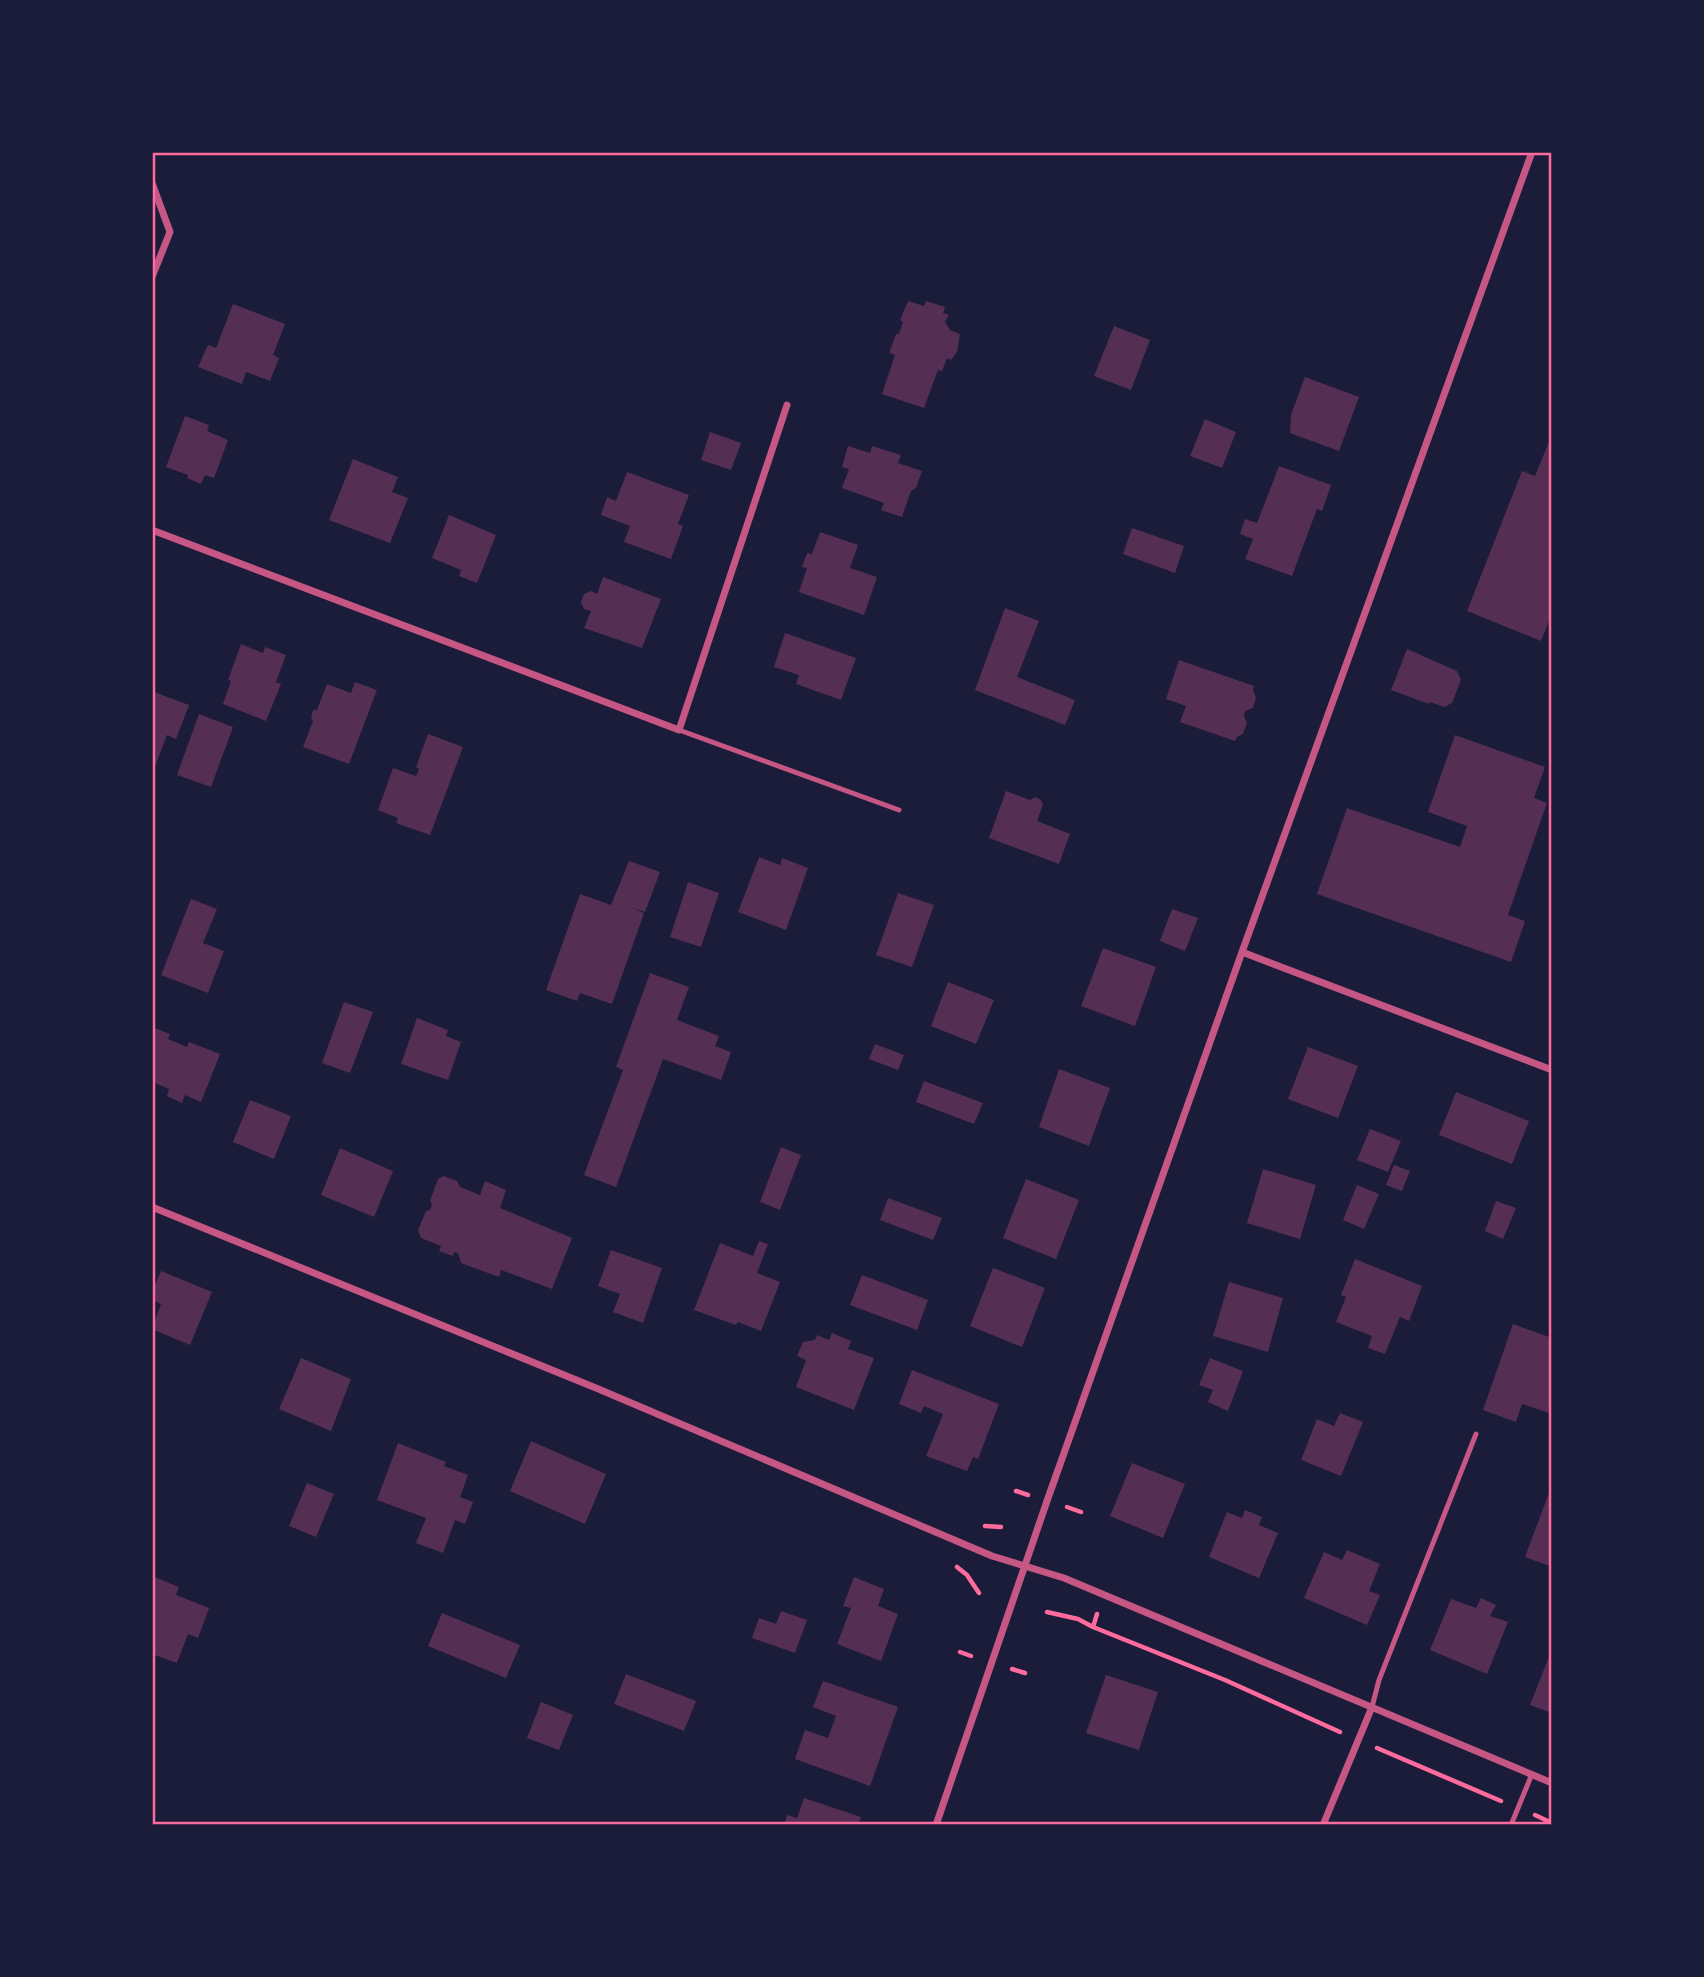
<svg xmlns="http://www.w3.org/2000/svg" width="1704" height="1977" viewBox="0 0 1704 1977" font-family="'Exo 2',sans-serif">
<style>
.building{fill:#542f53}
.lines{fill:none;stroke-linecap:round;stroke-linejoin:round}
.path{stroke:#ff6b9d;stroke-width:4.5}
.service{stroke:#c65784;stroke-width:5}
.minor{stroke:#c65784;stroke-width:7}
.neatline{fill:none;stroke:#ff6b9d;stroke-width:2.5}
</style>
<rect width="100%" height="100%" fill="#1b1b3a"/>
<path class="building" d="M 908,301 L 924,306 L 926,301 L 945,307 L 943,313 L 949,315 L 945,322 L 950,330 L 960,334 L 957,352 L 951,360 L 947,358 L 942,371 L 938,370 L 924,408 L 882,394 L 895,355 L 889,353 L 896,334 L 899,334 L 903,322 L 900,320 Z
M 233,304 L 285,324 L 273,355 L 279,358 L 270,381 L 246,372 L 242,384 L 198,367 L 208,345 L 216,348 Z
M 1114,326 L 1150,340 L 1131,390 L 1094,376 Z
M 1305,377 L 1359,397 L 1339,451 L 1290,433 L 1291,415 Z
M 185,416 L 209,425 L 207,431 L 228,440 L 214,478 L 205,475 L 201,484 L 187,478 L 188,475 L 166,467 Z
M 1205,419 L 1236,432 L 1222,468 L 1190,456 Z
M 710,432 L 741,443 L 731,470 L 701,460 Z
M 1552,434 L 1552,614 L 1541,641 L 1467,611 L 1522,471 L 1535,476 Z
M 848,446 L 870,453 L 872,446 L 901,455 L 898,463 L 922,471 L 916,488 L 911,491 L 902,517 L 881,510 L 884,503 L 842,488 L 849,469 L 842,467 Z
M 353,459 L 398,477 L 392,492 L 408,498 L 390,543 L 329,520 Z
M 1279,466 L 1331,485 L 1322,511 L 1317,509 L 1292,576 L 1245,559 L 1253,539 L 1240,534 L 1245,519 L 1257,523 Z
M 627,472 L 689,495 L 678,524 L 683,526 L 671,559 L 624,542 L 630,526 L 601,515 L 607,497 L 616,501 Z
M 449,515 L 496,535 L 477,583 L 459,576 L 461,570 L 432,558 Z
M 1132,528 L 1184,546 L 1175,573 L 1123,554 Z
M 820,532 L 858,545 L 850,568 L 877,577 L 864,615 L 799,592 L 807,568 L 802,567 L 807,553 L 812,554 Z
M 603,577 L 661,599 L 642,648 L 584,628 L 591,611 L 584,609 L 581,602 L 584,594 L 591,591 L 597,594 Z
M 1005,608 L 1039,621 L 1017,677 L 1075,700 L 1065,725 L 975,690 Z
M 785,633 L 856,658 L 841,700 L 796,684 L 799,675 L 774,667 Z
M 241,644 L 263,653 L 265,647 L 286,655 L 276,682 L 281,684 L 266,721 L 223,704 L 231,681 L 228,680 Z
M 1407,649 L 1457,671 L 1461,680 L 1452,703 L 1444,707 L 1430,702 L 1429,704 L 1391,690 Z
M 1179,660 L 1254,686 L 1253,690 L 1256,698 L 1253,708 L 1245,711 L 1244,716 L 1247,723 L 1243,734 L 1237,737 L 1235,741 L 1180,722 L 1186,706 L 1166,699 Z
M 355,682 L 377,690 L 349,764 L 303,747 L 313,721 L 311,718 L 313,710 L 317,710 L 327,684 L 351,693 Z
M 152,685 L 156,687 L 154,692 L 189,705 L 176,739 L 167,735 L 152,774 Z
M 199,714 L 233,727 L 211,787 L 177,775 Z
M 428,734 L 463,747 L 430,835 L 396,823 L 398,818 L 378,810 L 393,768 L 416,776 L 419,769 L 416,767 Z
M 1455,735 L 1545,767 L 1534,798 L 1547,803 L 1508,915 L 1525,921 L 1511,962 L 1317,894 L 1347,808 L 1460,847 L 1467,826 L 1428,812 Z
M 1006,791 L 1030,800 L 1035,797 L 1040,799 L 1043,804 L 1037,821 L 1070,834 L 1059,864 L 989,838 Z
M 759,857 L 780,865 L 782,858 L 808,868 L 786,930 L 738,912 Z
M 629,861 L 660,872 L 645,912 L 630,907 L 644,913 L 612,1004 L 580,993 L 577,1001 L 546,990 L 580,894 L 611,905 Z
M 688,882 L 719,893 L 701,947 L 670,937 Z
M 898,893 L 934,905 L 912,967 L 876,955 Z
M 191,899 L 217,909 L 203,943 L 224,951 L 208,993 L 161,975 Z
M 1172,909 L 1198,918 L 1185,951 L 1160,941 Z
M 1103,948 L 1156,967 L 1135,1026 L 1081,1006 Z
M 650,973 L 689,987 L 677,1020 L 719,1036 L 715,1046 L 731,1052 L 721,1080 L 663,1059 L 616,1187 L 584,1175 L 623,1070 L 616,1067 Z
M 948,982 L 994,1000 L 976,1044 L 931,1026 Z
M 344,1002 L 373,1012 L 350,1073 L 322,1063 Z
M 417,1018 L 448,1030 L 446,1036 L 461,1042 L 448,1080 L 401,1064 Z
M 152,1027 L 170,1034 L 168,1039 L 187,1047 L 189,1042 L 220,1054 L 201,1102 L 185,1095 L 182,1103 L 167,1096 L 169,1089 L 152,1082 Z
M 875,1044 L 904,1055 L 898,1070 L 869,1059 Z
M 1308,1047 L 1358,1066 L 1338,1118 L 1288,1099 Z
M 1059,1069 L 1110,1088 L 1089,1146 L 1039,1127 Z
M 924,1081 L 983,1103 L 974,1124 L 916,1102 Z
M 1456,1092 L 1529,1121 L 1512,1164 L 1439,1135 Z
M 250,1100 L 291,1116 L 274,1159 L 233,1142 Z
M 1370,1129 L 1401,1141 L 1388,1172 L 1357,1160 Z
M 781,1147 L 801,1155 L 780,1210 L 760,1202 Z
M 340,1148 L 393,1171 L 374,1217 L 321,1195 Z
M 1394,1165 L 1410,1171 L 1402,1191 L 1386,1185 Z
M 1263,1169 L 1316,1185 L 1300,1239 L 1247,1223 Z
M 444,1176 L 457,1181 L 460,1187 L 480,1195 L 485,1181 L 506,1190 L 500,1208 L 572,1238 L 552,1289 L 501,1270 L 499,1277 L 477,1269 L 461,1263 L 458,1253 L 454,1252 L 453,1256 L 439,1251 L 441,1246 L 421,1238 L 418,1230 L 426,1211 L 430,1210 L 432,1205 L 430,1201 L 438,1179 Z
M 1026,1179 L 1079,1200 L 1056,1259 L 1003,1238 Z
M 1357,1185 L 1379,1194 L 1364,1229 L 1343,1220 Z
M 888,1198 L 942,1218 L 933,1240 L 880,1220 Z
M 1496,1201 L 1516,1208 L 1503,1239 L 1485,1231 Z
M 759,1241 L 768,1244 L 757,1273 L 780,1282 L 761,1331 L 738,1322 L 736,1325 L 694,1310 L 720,1243 L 753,1256 Z
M 611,1250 L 662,1268 L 643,1323 L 613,1312 L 620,1294 L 598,1286 Z
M 1355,1259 L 1422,1286 L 1409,1321 L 1400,1317 L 1385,1354 L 1368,1348 L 1372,1336 L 1336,1322 L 1346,1297 L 1341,1295 Z
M 993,1268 L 1045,1288 L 1022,1347 L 970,1326 Z
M 161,1271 L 212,1292 L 190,1345 L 152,1329 L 161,1304 L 152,1300 L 152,1292 Z
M 862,1275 L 928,1300 L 917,1330 L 850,1305 Z
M 1229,1282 L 1283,1298 L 1268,1352 L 1213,1336 Z
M 1513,1324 L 1552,1338 L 1552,1414 L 1522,1404 L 1516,1422 L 1483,1410 Z
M 832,1333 L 851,1341 L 848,1349 L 874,1358 L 854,1410 L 796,1387 L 806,1360 L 797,1356 L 803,1342 L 815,1340 L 817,1335 L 829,1340 Z
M 301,1358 L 351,1379 L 331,1431 L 279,1409 Z
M 1210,1358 L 1243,1371 L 1228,1411 L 1208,1402 L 1213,1390 L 1199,1385 Z
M 912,1370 L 999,1404 L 978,1459 L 973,1457 L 967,1471 L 926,1456 L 943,1414 L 924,1406 L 921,1413 L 899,1404 Z
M 1340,1413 L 1363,1422 L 1341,1476 L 1301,1460 L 1317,1419 L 1334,1426 Z
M 531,1441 L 606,1474 L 585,1524 L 510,1491 Z
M 398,1443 L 446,1462 L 444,1466 L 468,1475 L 460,1497 L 473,1502 L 465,1524 L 455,1520 L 443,1553 L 416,1543 L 426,1518 L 377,1500 Z
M 1132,1463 L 1185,1484 L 1163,1538 L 1110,1516 Z
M 307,1483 L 334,1494 L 316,1537 L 289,1526 Z
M 1549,1493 L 1552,1494 L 1552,1567 L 1525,1557 Z
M 1245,1510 L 1262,1517 L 1259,1525 L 1278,1533 L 1259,1578 L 1209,1557 L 1227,1512 L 1242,1518 Z
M 1347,1550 L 1380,1564 L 1369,1591 L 1380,1595 L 1367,1625 L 1304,1598 L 1324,1552 L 1342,1560 Z
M 152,1576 L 179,1587 L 176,1595 L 209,1608 L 198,1638 L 188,1634 L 177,1663 L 152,1654 Z
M 854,1577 L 884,1589 L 878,1606 L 898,1614 L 881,1661 L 837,1644 L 851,1608 L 843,1606 Z
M 1481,1598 L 1496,1605 L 1490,1616 L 1508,1622 L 1487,1674 L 1430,1650 L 1451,1599 L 1476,1608 Z
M 781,1611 L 807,1620 L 795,1653 L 752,1638 L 759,1618 L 776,1624 Z
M 442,1613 L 520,1645 L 506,1678 L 428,1646 Z
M 1552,1649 L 1552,1713 L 1530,1705 Z
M 626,1674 L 696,1701 L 684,1731 L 614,1704 Z
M 1106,1675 L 1158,1692 L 1139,1750 L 1086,1733 Z
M 823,1681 L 898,1707 L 870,1786 L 795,1759 L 805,1730 L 828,1738 L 836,1716 L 813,1707 Z
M 541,1702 L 573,1715 L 559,1750 L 527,1738 Z
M 804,1798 L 861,1817 L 858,1825 L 784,1825 L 787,1815 L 797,1818 Z"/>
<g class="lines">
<path class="path" d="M 1016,1491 L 1028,1495
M 1067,1507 L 1081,1512
M 985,1526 L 1001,1527
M 957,1567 L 967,1575 L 979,1593
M 1047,1612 L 1078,1619 L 1093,1627 L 1097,1614
M 1093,1627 L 1225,1680 L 1340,1732
M 960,1652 L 971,1656
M 1012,1669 L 1025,1673
M 1377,1748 L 1501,1801
M 1535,1815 L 1552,1823"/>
<path class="service" d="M 679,730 L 899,810
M 1372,1707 L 1379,1680 L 1476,1434
M 1511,1825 L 1532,1774"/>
<path class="minor" d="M 152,183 L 170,232 L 152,277
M 152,530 L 679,730 L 787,405
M 1242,952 L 1552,1070
M 152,1207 L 596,1388 L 992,1556 L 1064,1578 L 1552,1783
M 936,1825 L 1047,1501 L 1242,952 L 1532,152
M 1323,1825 L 1372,1707"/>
</g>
<rect width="1704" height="1977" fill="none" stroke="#1b1b3a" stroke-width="308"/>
<rect x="154" y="154" width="1396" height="1669" class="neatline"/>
</svg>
